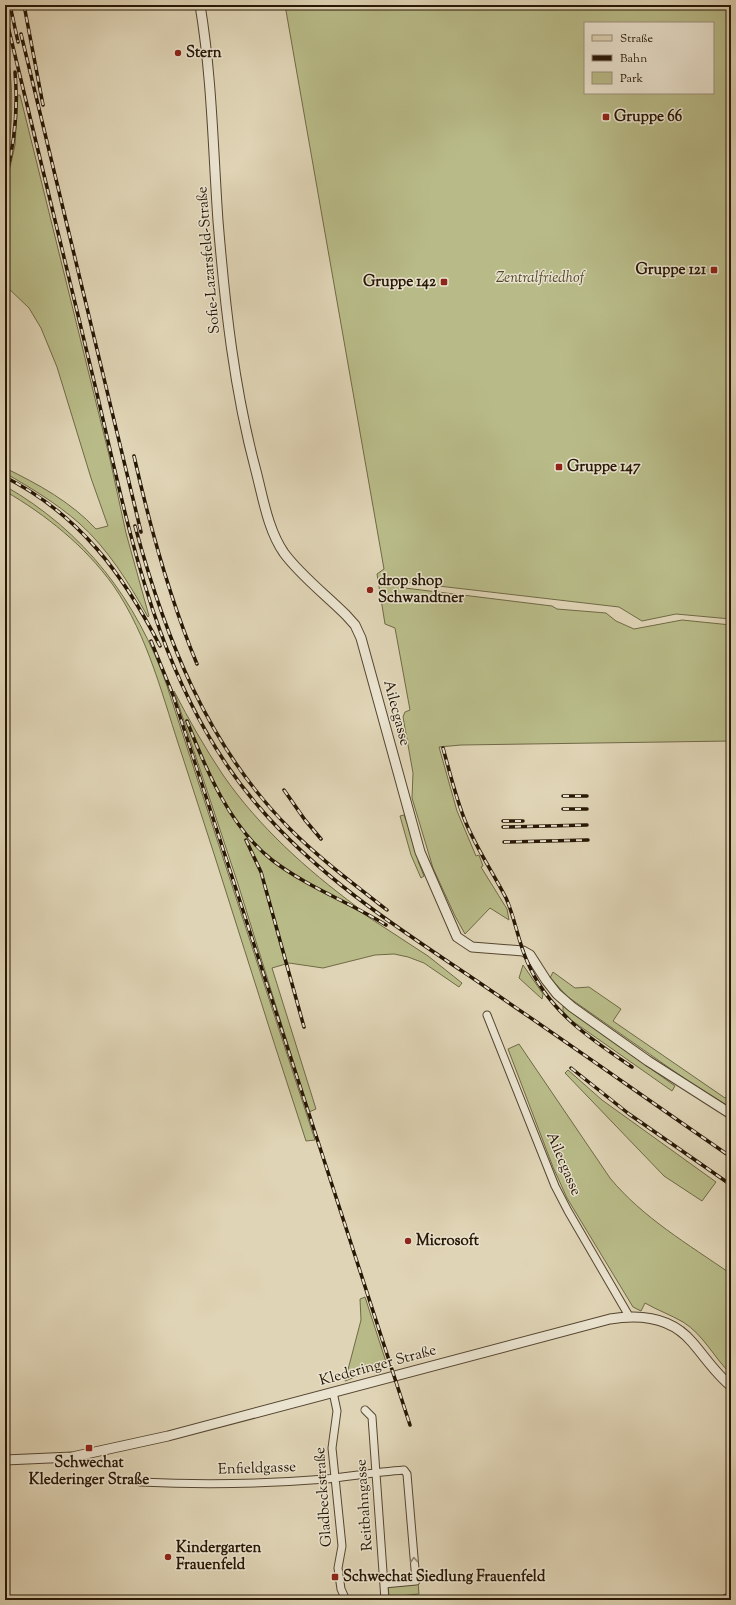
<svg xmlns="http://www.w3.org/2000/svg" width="736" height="1605" viewBox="0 0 736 1605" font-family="'Sorts Mill Goudy',serif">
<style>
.green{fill:#b8bb88;stroke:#706946;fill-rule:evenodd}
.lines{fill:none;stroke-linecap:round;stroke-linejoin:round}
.minor-casing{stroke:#554631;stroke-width:9}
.tertiary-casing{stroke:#554631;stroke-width:11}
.primary-casing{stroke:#271705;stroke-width:13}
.minor{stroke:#eae3cf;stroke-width:7}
.tertiary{stroke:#eae3cf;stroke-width:9}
.primary{stroke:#dfd4b5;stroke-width:11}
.rail-casing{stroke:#271705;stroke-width:3.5}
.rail{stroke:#eae3cf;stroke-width:2;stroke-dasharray:6;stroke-linecap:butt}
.oneway{stroke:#928774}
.poi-dot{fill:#8f2418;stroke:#eae3cf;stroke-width:1.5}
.labels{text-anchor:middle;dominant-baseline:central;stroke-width:3;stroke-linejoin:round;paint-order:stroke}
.poi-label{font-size:15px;font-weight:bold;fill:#271705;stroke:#eae3cf;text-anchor:start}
.street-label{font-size:15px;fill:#271705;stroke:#eae3cf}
.park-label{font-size:15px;font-style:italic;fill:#52482c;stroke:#eae3cf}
</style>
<rect width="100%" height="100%" fill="#dfd4b5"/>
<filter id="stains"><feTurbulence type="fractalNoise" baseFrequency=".005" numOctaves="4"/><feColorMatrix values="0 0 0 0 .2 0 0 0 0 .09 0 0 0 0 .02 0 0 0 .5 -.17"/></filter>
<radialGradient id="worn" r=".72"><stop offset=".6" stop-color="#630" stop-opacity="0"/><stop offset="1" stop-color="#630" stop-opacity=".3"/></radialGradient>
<path class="green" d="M 285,5 L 731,5 L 731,619 L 676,614 L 642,621 L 619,607 L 404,582 L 405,588 L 552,606 L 557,609 L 606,613 L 616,621 L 634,629 L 682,620 L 731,625 L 731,741 L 461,745 L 439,747 L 457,811 L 476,856 L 479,855 L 483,866 L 481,867 L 507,909 L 509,920 L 490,908 L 465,934 L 455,916 L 433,868 L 412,798 L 413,773 L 403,717 L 405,712 L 410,710 L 395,628 L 385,624 L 377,574 L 384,569 ZM 585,23 L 713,23 L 713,93 L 585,93 Z
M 5,37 C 13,78 15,123 5,163 L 9,112 L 5,63 Z
M 18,95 L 20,95 L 109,455 L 126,533 L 149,616 L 148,617 C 129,583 108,549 79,523 C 56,503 31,488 5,473 L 5,468 C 38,484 71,502 96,529 L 108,526 L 91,478 L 57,367 L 41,328 L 29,308 L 5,285 L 5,190 L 15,145 Z
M 5,486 C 84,531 137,600 167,686 L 315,1140 L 306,1141 C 264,1014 225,886 183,758 C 163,699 149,637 113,585 C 84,545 46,515 5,491 Z
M 174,691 C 189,720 205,748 223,775 C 259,827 306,869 357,907 L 356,909 L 428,956 L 462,983 L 459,987 L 424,963 L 408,957 L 394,954 L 375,955 L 323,968 L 289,963 L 272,968 L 316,1109 L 309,1112 L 238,884 Z
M 404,815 L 420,858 L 418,861 L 424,876 L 421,878 L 411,855 L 400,816 Z
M 523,965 L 543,994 L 542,999 L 519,978 Z
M 553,972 L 575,988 L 589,987 L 621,1009 L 613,1021 L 725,1098 L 731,1093 L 731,1108 L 688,1081 L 568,997 L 550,978 Z
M 563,1006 L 675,1086 L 672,1091 L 571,1020 L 563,1011 Z
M 519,1044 L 610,1178 C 643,1218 688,1244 731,1274 L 731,1374 C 714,1358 704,1335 683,1322 C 671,1315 657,1310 645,1303 L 641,1311 L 633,1307 L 567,1198 L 553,1167 L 508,1049 Z
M 568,1070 L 602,1100 L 716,1182 L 702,1201 L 664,1176 L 565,1073 Z
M 365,1297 L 388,1368 L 370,1371 L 345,1381 L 361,1320 L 360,1299 Z
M 418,1582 L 419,1594 L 389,1597 L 388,1584 Z"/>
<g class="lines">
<defs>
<path id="minor" d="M 487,1015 L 555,1186 L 568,1211 L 629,1316
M 333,1392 L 337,1411 L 332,1448 L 342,1546 L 338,1568 L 341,1589 L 346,1600
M 365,1410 L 372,1417 L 385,1600
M 140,1482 C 202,1485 264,1484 326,1479 C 352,1476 378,1472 404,1470 L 407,1474 L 416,1581 L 384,1584"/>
<path id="tertiary" d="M 200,5 C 212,77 213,149 218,221 C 225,306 234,389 256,471 C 263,498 268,530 284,553 C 301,576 326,595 346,615 L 355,625 L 361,638 L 420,852 L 457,937 L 472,947 L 523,951 L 530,955 L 546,980 L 557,994 L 572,1007 L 648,1061 L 731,1114
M 5,1460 L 72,1457 L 168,1436 L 610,1319 C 640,1314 671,1317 692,1342 C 705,1357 716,1374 731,1386"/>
<path id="primary" d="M 727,1600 L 731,1599"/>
</defs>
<use href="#minor" class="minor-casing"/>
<use href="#tertiary" class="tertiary-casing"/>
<use href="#primary" class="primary-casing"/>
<use href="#minor" class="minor"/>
<use href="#tertiary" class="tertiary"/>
<use href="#primary" class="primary"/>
<defs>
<path id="rail" d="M 10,5 L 18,42
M 24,5 L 43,105
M 5,14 C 34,135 64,256 93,377 C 129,526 155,687 259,807 C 318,876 396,927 471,977 C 558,1036 644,1097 731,1157
M 21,34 L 141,532
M 5,179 C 15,144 18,107 15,72
M 134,456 C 150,527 169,597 197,664
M 5,477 C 80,515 123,574 160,646
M 135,526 C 165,637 207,746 290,829 C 320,859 354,884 387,910
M 151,641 L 173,695 L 410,1425
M 187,721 C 206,770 230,827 272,860 C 307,887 349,902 386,925
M 443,748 C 450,773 456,799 466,823 C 477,849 493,873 506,898 C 515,918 518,941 527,961 C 548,1011 589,1038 632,1067
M 284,790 L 305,820 L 321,839
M 563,796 L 587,796
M 563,809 L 587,809
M 503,821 L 523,821
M 503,827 L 587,825
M 246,840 L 261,872 L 304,1027
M 504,842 L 588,840
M 571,1068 L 629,1114 L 731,1185"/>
</defs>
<use href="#rail" class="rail-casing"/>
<use href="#rail" class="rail"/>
</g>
<defs><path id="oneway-chevron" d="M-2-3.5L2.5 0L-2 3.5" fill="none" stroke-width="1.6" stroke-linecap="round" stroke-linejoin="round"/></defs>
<use class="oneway" href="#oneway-chevron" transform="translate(414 1560) rotate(-95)"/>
<g class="poi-dot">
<circle cx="178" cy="53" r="4"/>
<rect x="602" y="113" width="8" height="8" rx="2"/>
<rect x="710" y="266" width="8" height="8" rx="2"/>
<rect x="440" y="278" width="8" height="8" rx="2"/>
<rect x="555" y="463" width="8" height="8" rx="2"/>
<circle cx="370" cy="590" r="4"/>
<circle cx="408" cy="1241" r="4"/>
<rect x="85" y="1444" width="8" height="8" rx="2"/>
<circle cx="168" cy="1557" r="4"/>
<rect x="331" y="1573" width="8" height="8" rx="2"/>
</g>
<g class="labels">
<g class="poi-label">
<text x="186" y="53">Stern</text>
<text x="614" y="117">Gruppe 66</text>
<text x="706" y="270" text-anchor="end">Gruppe 121</text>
<text x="436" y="282" text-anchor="end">Gruppe 142</text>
<text x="567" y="467">Gruppe 147</text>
<text x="378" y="581">drop shop<tspan x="378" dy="17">Schwandtner</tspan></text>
<text x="416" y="1241">Microsoft</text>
<text x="89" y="1463" text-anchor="middle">Schwechat<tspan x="89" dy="17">Klederinger Straße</tspan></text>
<text x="176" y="1548">Kindergarten<tspan x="176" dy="17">Frauenfeld</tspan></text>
<text x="343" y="1577">Schwechat Siedlung Frauenfeld</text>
</g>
<g class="street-label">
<text transform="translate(209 260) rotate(-95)">Sofie-Lazarsfeld-Straße</text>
<text transform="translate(396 713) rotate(75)">Ailecgasse</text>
<text transform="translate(563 1164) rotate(67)">Ailecgasse</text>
<text transform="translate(378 1366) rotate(-15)">Klederinger Straße</text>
<text transform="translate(257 1469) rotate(-2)">Enfieldgasse</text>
<text transform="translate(324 1497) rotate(-94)">Gladbeckstraße</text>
<text transform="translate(365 1505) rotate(-94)">Reitbahngasse</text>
</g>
<g class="park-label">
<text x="540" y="278">Zentralfriedhof</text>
</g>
</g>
<rect width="736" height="1605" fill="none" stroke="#dfd4b5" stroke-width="20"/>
<rect x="6" y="6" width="724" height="1593" fill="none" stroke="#271705" stroke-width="2"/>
<rect x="10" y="10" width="716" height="1585" fill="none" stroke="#271705"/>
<rect x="584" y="22" width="130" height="72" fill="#eae3cf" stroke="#9c917e"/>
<rect x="592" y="35" width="20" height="6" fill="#dfd4b5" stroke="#9c917e"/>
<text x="620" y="42" font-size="12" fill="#271705">Straße</text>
<rect x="592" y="55" width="20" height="6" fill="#271705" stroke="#9c917e"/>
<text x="620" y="62" font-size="12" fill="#271705">Bahn</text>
<rect x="592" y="72" width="20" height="12" fill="#b8bb88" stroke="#9c917e"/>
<text x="620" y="82" font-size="12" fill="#271705">Park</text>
<rect width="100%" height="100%" filter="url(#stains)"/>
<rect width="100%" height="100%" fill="url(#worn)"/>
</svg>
